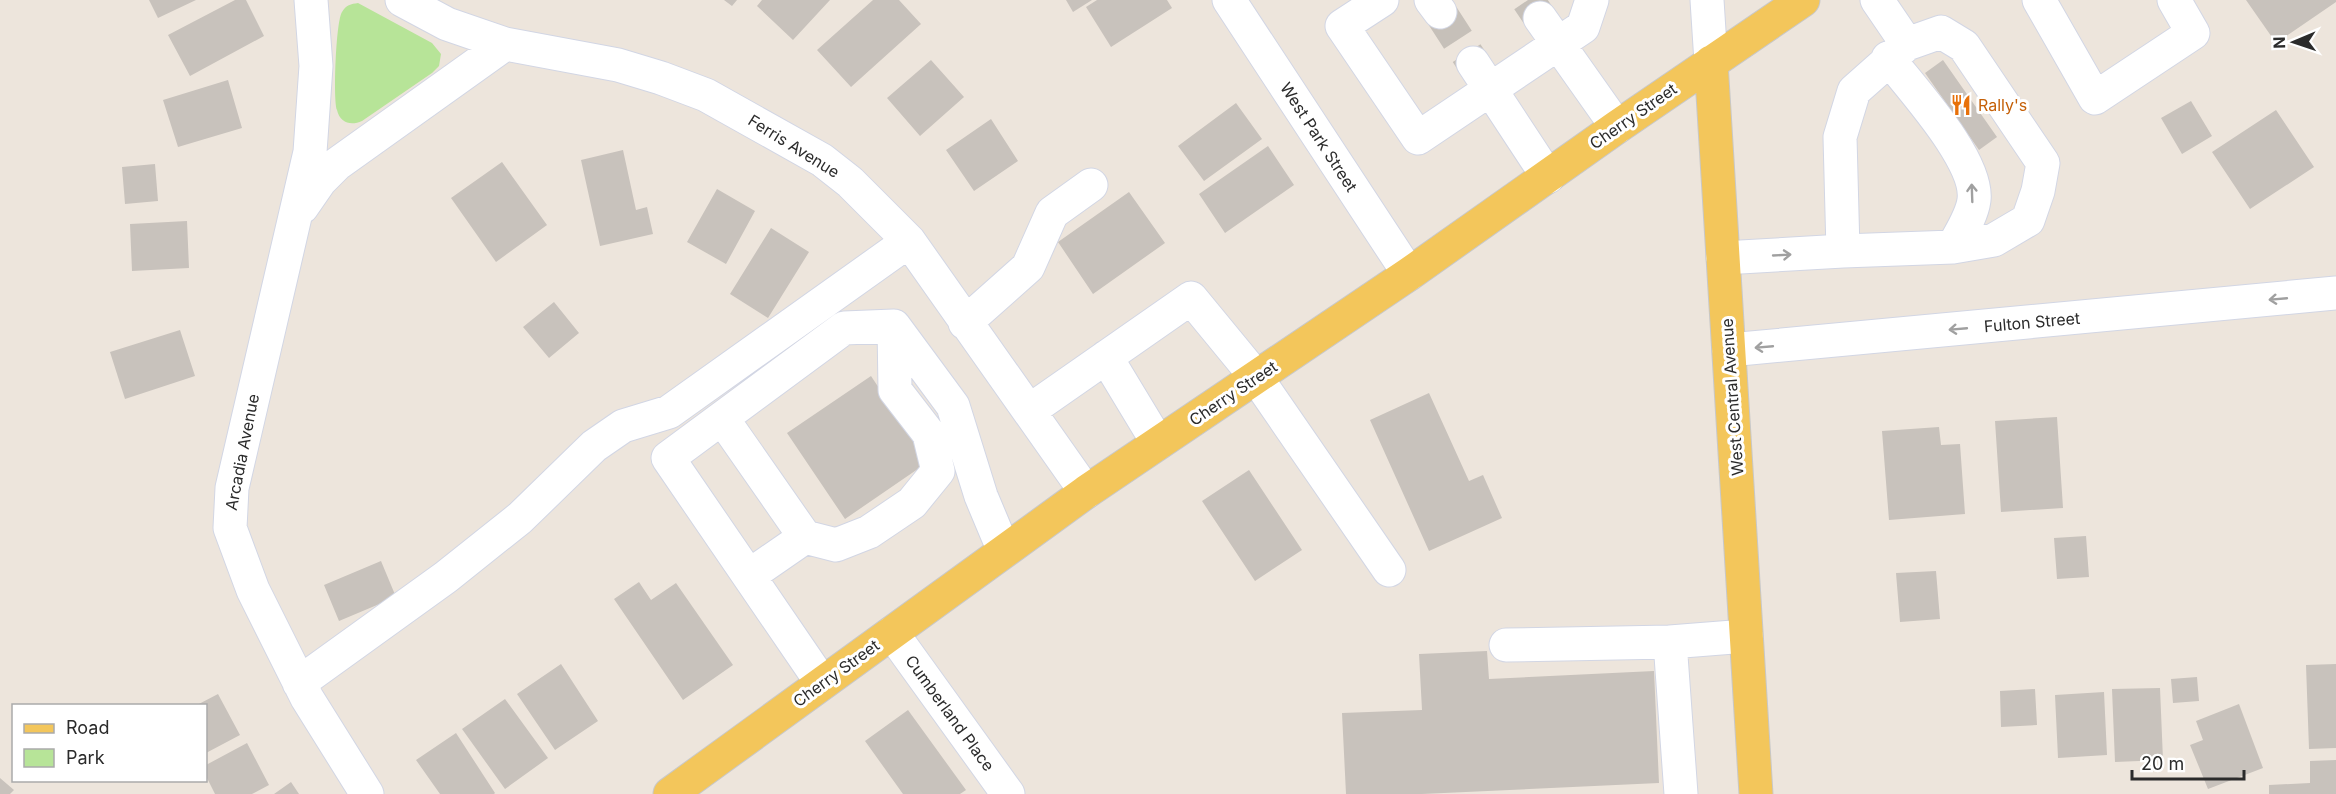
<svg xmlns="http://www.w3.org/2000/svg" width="2336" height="794" viewBox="0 0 2336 794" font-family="Inter,sans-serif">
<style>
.green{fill:#b7e498}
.building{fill:#c8c2bc}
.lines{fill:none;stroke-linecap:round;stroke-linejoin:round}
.minor-tunnel{stroke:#c6c0b9;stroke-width:33;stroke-dasharray:33 16;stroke-linecap:butt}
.minor-casing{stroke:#d2d6e4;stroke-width:35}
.major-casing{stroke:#c8c8c8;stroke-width:35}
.minor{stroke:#fff;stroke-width:33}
.major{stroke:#f3c65b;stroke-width:33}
.oneway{stroke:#a0a0a0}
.labels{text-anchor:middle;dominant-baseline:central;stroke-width:6;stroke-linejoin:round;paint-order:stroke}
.food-label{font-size:16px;fill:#c56008;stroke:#fff;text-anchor:start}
.street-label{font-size:16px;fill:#2b2b2b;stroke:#fff}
</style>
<rect width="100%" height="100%" fill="#ede5dc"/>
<path class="green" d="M 358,3 L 432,43 L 441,54 L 439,66 L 432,73 L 362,121 C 351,126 340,123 337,110 C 333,98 336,21 342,12 C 346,5 351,4 358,3 Z"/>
<path class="building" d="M 149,0 L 196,0 L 158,18 Z
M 235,0 L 246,0 L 264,36 L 190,76 L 168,35 Z
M 724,0 L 737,0 L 732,6 Z
M 762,0 L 830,0 L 793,40 L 757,6 Z
M 873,0 L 899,0 L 921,24 L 851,87 L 817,50 Z
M 1066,0 L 1092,0 L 1073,12 Z
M 1097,0 L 1167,0 L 1172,8 L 1111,47 L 1086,7 Z
M 2246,0 L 2336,0 L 2336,2 L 2276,43 Z
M 931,60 L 964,97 L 920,136 L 887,98 Z
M 1943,60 L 1997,137 L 1979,150 L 1925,73 Z
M 228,80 L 242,128 L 178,147 L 163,100 Z
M 2191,101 L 2212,136 L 2182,154 L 2161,118 Z
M 1236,103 L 1262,139 L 1204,181 L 1178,146 Z
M 2276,110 L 2314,167 L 2250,209 L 2212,152 Z
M 991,119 L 1018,161 L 974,191 L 946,150 Z
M 1268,146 L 1294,185 L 1225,233 L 1199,194 Z
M 623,150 L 636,210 L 647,207 L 653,234 L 600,246 L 581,160 Z
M 502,162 L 547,225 L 496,262 L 451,198 Z
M 155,164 L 158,201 L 125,204 L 122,167 Z
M 717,189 L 755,211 L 726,264 L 687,242 Z
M 1129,192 L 1165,243 L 1093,294 L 1058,242 Z
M 187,221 L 189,268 L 132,271 L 130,224 Z
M 771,228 L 809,252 L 768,318 L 730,294 Z
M 554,302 L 579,333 L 549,358 L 523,327 Z
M 180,330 L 195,376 L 125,399 L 110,352 Z
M 871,376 L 928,462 L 845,519 L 787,433 Z
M 1429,393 L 1469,481 L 1483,475 L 1502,518 L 1429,551 L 1370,420 Z
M 2057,417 L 2063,508 L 2001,512 L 1995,421 Z
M 1939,427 L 1941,445 L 1960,444 L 1965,514 L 1889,520 L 1882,431 Z
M 1249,470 L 1302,550 L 1255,581 L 1202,501 Z
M 2086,536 L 2089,577 L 2057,579 L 2054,538 Z
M 381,561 L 396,597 L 339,621 L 324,585 Z
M 1936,571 L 1940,619 L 1900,622 L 1896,573 Z
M 639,582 L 651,600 L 676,583 L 733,665 L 683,700 L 614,599 Z
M 1487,651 L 1489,679 L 1654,671 L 1659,783 L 1422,794 L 1346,794 L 1342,713 L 1422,710 L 1419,654 Z
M 561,664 L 598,721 L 555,750 L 517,694 Z
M 2336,664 L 2336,748 L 2309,749 L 2306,665 Z
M 2197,677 L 2199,701 L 2173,703 L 2171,679 Z
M 2160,688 L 2163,760 L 2115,762 L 2112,689 Z
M 2035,689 L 2037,725 L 2001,727 L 2000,691 Z
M 2104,692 L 2107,755 L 2058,758 L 2055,695 Z
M 218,694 L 240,735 L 206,753 L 206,706 L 195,706 Z
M 505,699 L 548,758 L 505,789 L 462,729 Z
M 2239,704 L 2263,768 L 2208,789 L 2190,745 L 2203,740 L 2196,721 Z
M 908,710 L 966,790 L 960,794 L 903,794 L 865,741 Z
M 456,733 L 495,793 L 494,794 L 440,794 L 416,760 Z
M 247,743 L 269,785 L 252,794 L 215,794 L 206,776 L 206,765 Z
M 2336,760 L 2336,794 L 2269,794 L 2269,785 L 2310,783 L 2310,761 Z
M 0,778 L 14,790 L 10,794 L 0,794 Z
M 291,782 L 299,794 L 274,794 Z"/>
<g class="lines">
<path class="minor-tunnel" d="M 1528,0 L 1540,18
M 1440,12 L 1473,63"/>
<defs>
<path id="minor" d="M 311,0 L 316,66 L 310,152 L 232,488 L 230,528 L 253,590 L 307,698 L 367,794
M 402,0 L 447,24 L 505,44 L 618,65 L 661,78 L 706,95 L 822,160 L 850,182 L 909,241 L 1086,492
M 1229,0 L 1409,274
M 1382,0 L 1342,26 L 1418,138 L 1583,27 L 1592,0
M 1431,0 L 1440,12
M 1707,0 L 1711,62
M 1877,0 L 1907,44
M 2039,0 L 2095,98 L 2193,33 L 2174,0
M 1540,18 L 1617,127
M 1941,32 L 1964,46 L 2043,163 L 2038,191 L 2028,220 L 1994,240 L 1953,247 L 1843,251 L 1840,137 L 1854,91 L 1907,44 Z
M 1888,58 C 1912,89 1979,161 1974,200 C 1972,216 1961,232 1953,247
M 1473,63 L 1548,177
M 302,207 L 320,181 L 337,164 L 505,44
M 1723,258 L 1843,251
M 965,323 L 1028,267 L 1052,213 L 1091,185
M 1729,350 L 2336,293
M 1106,357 L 1158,443
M 1029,411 L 1191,298 L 1256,377 L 1389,570
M 722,418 L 805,537 L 750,575
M 805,537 L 836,545 L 869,532 L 912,503 L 938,471 L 929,434 L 895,390 L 894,326
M 892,633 L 1008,794
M 1506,645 L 1670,642
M 299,683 L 446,577 L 520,518 L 594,446 L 623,426 L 669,412 L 909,241
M 822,683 L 668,458 L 844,328 L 894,326 L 953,406 L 981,496 L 1004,551
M 1681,794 L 1670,642 L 1746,636"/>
<path id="major" d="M 1711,62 L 1756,794
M 670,794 L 1086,492 L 1409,274 L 1617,127 L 1803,0"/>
</defs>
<use href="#minor" class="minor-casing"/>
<use href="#major" class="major-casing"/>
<use href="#minor" class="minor"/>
<use href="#major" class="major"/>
</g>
<defs><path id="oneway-shaft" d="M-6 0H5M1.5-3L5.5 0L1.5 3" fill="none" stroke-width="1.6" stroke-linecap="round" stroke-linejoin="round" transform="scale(1.5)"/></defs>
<g class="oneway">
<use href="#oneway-shaft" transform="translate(1972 193) rotate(-92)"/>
<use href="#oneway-shaft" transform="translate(1782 255) rotate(-3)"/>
<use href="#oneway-shaft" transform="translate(2278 299) rotate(175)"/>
<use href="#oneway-shaft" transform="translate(1958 329) rotate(175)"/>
<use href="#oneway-shaft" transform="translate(1764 347) rotate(175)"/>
</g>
<defs>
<symbol id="restaurant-bare" viewBox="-9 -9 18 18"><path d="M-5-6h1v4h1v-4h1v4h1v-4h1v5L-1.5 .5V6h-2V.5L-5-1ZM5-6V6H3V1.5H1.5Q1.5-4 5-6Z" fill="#e8710a" stroke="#fff" stroke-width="2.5" paint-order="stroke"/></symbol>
</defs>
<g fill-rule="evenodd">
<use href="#restaurant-bare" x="1946" y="90" width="30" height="30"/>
</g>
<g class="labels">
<g class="food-label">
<text x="1978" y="105">Rally's</text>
</g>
<g class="street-label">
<text transform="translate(1633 116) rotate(-35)">Cherry Street</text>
<text transform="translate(1319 137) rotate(57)">West Park Street</text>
<text transform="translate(794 146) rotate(32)">Ferris Avenue</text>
<text transform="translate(2032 322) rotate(-5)">Fulton Street</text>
<text transform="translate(1233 393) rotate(-34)">Cherry Street</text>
<text transform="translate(1732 397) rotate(-94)">West Central Avenue</text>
<text transform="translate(242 452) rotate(-79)">Arcadia Avenue</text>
<text transform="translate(836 673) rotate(-36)">Cherry Street</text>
<text transform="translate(950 713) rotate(54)">Cumberland Place</text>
</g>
</g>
<rect x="12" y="704" width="195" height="78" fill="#ffffff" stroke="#aaaaaa" stroke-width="1.5"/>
<rect x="24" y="724" width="30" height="9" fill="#f3c65b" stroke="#aaaaaa" stroke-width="1.5"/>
<text x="66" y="734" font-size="18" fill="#2b2b2b">Road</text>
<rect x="24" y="749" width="30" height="18" fill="#b7e498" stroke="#aaaaaa" stroke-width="1.5"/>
<text x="66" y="764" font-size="18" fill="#2b2b2b">Park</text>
<g transform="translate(2294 42) rotate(268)" stroke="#ffffff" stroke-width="4.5" paint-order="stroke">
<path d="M0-4.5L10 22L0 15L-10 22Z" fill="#2b2b2b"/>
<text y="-9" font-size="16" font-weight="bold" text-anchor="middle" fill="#2b2b2b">N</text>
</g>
<path d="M2132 770v9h112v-9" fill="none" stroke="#2b2b2b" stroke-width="3"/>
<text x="2141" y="770" font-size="18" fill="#2b2b2b" stroke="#ffffff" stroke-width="4.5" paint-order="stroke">20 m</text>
</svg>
